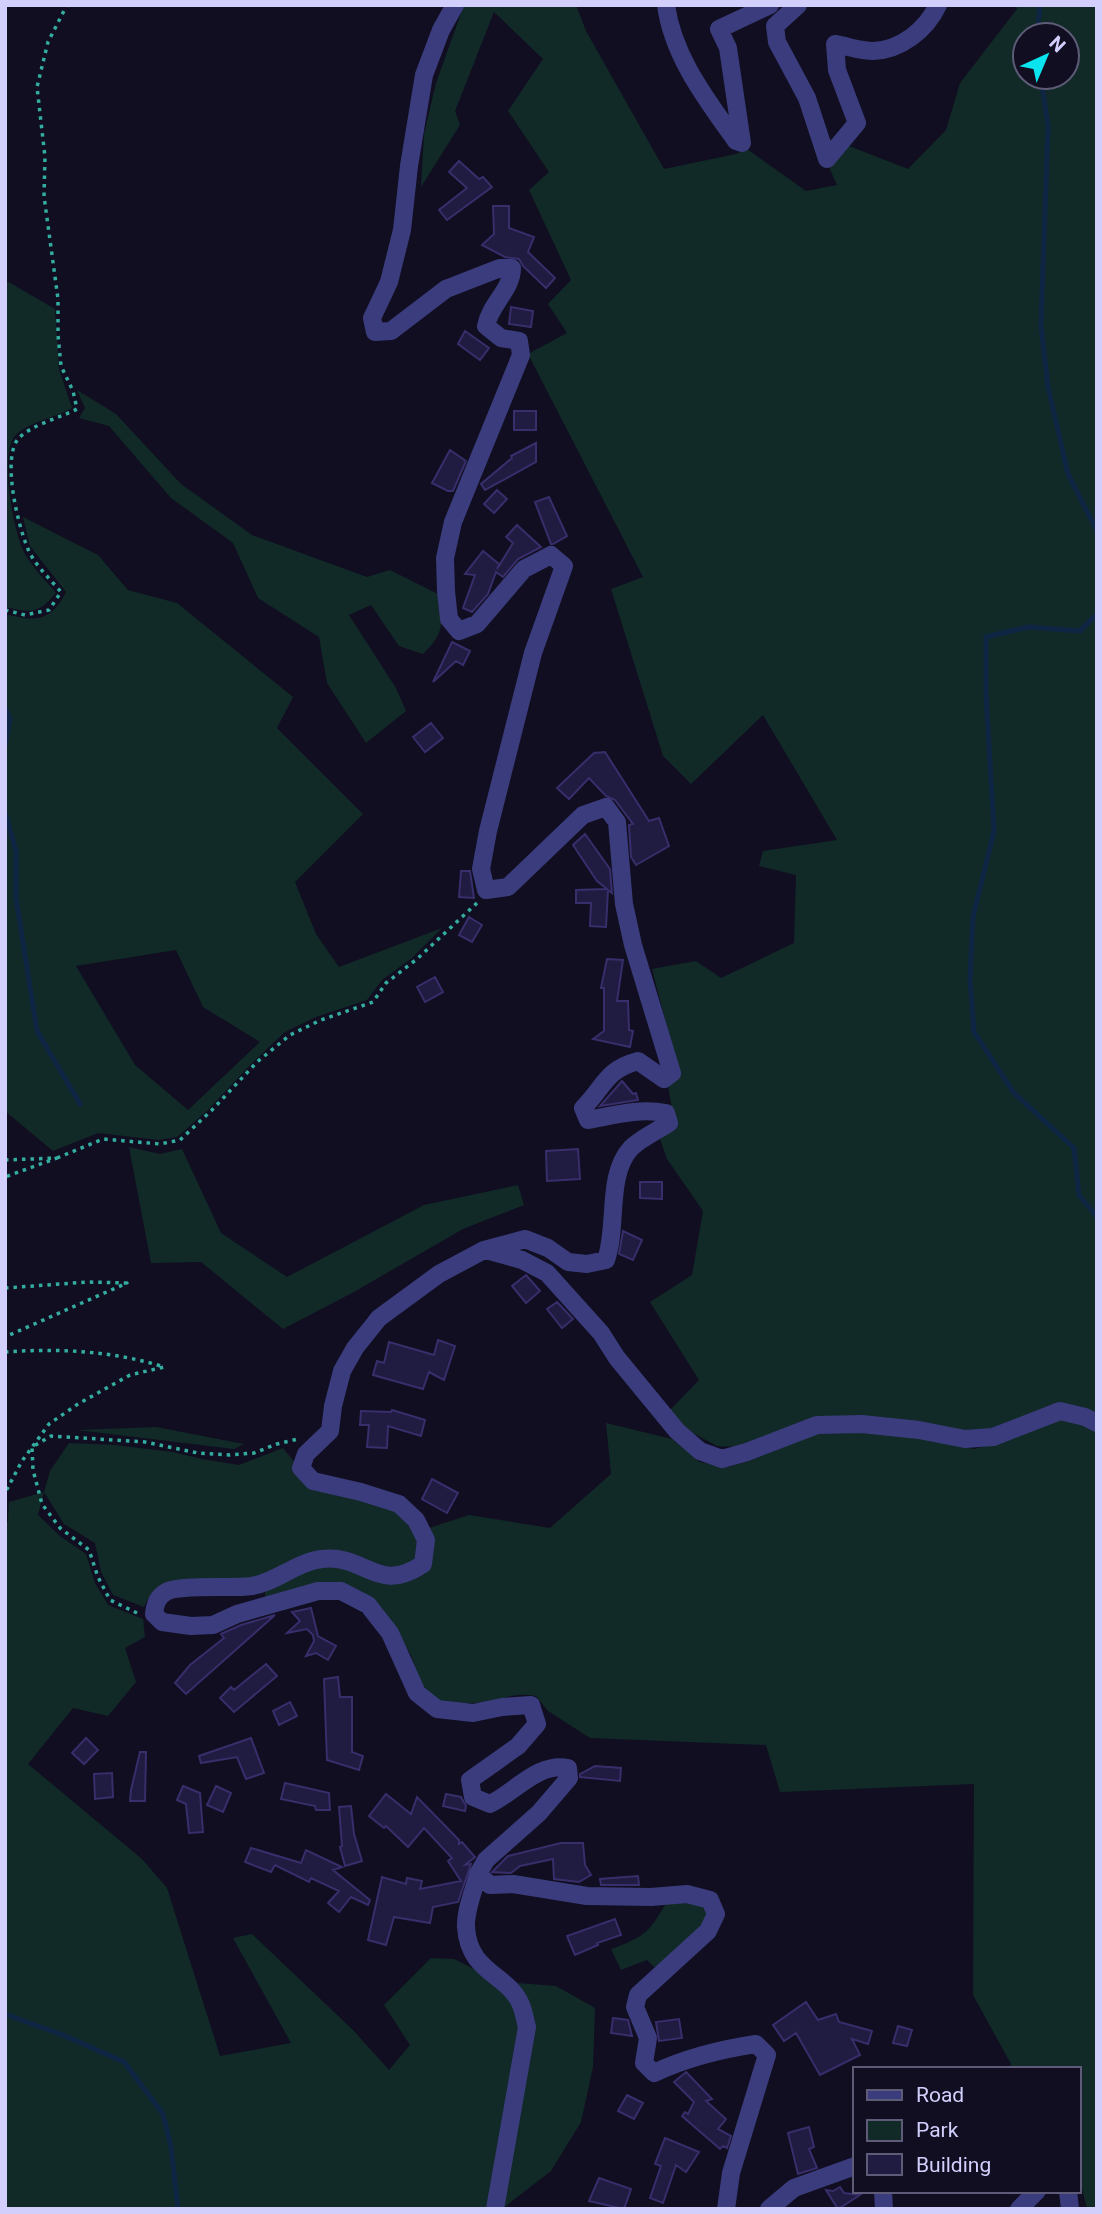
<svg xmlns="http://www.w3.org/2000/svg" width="1102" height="2214" viewBox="0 0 1102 2214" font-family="Roboto,sans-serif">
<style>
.green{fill:#112a28;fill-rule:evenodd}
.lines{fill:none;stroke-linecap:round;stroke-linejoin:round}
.stream{stroke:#0e2644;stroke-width:5}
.building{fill:#201b40;stroke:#372e6b;stroke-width:2}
.path{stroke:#33ad9f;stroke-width:3.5;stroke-dasharray:3.5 5;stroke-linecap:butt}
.minor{stroke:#3b3c7d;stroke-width:18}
</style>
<rect width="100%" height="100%" fill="#100e20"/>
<path class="green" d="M 464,5 L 576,5 L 586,31 L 664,169 L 736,154 L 747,149 L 806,191 L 837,185 L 828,165 L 849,146 L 908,169 L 946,130 L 960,83 L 1017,9 L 1016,5 L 1097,5 L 1097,1416 L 1085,1411 L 979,1432 L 858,1416 L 740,1447 L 717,1446 L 689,1431 L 669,1411 L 699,1380 L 650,1302 L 692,1275 L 703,1211 L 667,1159 L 660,1139 L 675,1125 L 668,1086 L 674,1054 L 652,969 L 696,961 L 721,978 L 794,943 L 796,875 L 759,866 L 763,851 L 837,840 L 763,715 L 691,784 L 663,756 L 611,589 L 643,577 L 528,354 L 567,333 L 548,304 L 571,280 L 529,190 L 549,172 L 508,111 L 543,59 L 494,12 L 455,111 L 460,125 L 421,187 L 424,134 L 436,83 ZM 1025,35 L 1067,35 L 1067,77 L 1025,77 Z
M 5,280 L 55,309 L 59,369 L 72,408 C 55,418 25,423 14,437 C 0,459 13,532 25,554 C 33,568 46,581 56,593 C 39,614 31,613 5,607 Z
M 77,390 L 116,414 L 181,484 L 252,535 L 367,577 L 390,570 L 440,595 C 443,624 444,634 423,654 L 399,646 L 371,605 L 349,615 L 396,688 L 406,711 L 366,743 L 327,683 L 319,637 L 258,598 L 233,543 L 171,498 L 109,426 L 79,418 L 85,408 Z
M 23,517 L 98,555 L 128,590 L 177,603 L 293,697 L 277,728 L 363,814 L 295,882 L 316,934 L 339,967 L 442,928 L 412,958 L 382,980 L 367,1000 L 316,1017 L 285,1032 L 251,1064 L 207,1111 L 177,1137 L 159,1140 L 98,1133 L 53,1151 L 5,1111 L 5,614 C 35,622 51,622 66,592 L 30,546 ZM 176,950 L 203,1007 L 260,1042 L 188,1110 L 135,1065 L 76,966 Z
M 129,1147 L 160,1154 L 182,1149 L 221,1233 L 287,1277 L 424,1205 L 518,1185 L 524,1205 L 463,1229 L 352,1293 L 283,1329 L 201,1262 L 151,1263 Z
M 1062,1417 L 1097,1429 L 1097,2209 L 1087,2209 L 1079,2176 L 1079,2069 L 1008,2069 L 1011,2064 L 973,1995 L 974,1784 L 780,1792 L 766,1745 L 590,1738 L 548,1711 L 536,1696 C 511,1692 509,1699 487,1702 C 470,1704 453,1703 437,1701 L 420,1682 L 411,1655 L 389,1621 L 358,1591 L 265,1600 L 265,1587 L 320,1566 L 415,1576 L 429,1528 L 469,1515 L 550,1528 L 611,1474 L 606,1423 L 672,1439 L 700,1462 L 728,1467 L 752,1460 L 821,1430 L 921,1436 L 974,1449 L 998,1443 Z
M 156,1427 L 244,1444 L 234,1449 L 77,1430 Z
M 69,1443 L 115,1445 L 173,1452 L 202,1459 L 239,1465 L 283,1448 L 295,1463 L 297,1474 L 400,1510 L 422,1543 L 418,1559 L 392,1570 L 340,1551 L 253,1580 L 161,1587 L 147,1600 L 144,1607 L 113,1595 L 101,1572 L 95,1543 L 64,1524 L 44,1492 L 38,1515 L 60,1536 L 86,1554 L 95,1583 L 108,1605 L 143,1619 L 145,1637 L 125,1648 L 136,1682 L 108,1716 L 73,1708 L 28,1764 L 142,1859 L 167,1888 L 220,2056 L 291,2043 L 233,1938 L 252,1934 L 353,2030 L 389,2070 L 410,2045 L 384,2005 L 431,1958 L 454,1959 L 480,1972 L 505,1993 L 519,2010 L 523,2030 L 491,2209 L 5,2209 L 5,1524 L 8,1521 L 9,1502 L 44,1492 L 50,1471 Z
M 668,1900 L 708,1904 L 712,1916 L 659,1972 L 647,1960 L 621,1970 L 611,1949 C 647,1936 649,1932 668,1900 Z
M 517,1983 L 556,1986 L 595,2008 L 593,2067 L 581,2122 L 551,2171 L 502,2209 L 533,2026 Z"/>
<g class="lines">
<path class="stream" d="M 1037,35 L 1040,5
M 1041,77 L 1048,126 L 1041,325 L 1048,387 L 1068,474 L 1097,531
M 1097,614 L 1080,631 L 1028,627 L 986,637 L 986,695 L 994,831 L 973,917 L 970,978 L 974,1032 L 1014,1093 L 1074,1148 L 1079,1195 L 1097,1217
M 5,707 L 10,718 L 5,746
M 5,812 L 16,851 L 16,898 L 37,1031 L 80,1104
M 5,2014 L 63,2035 L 124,2062 L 163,2114 L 171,2147 L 178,2209"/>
</g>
<path class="building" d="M 459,161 L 479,179 L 483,177 L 492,187 L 447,220 L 439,210 L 467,188 L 449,172 Z
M 493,206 L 509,206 L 509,228 L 534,237 L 528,252 L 555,278 L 546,288 L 523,266 L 519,259 L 505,257 L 482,245 L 494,234 Z
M 511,307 L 533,311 L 531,327 L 509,324 Z
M 465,331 L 489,348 L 480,360 L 458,344 Z
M 514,411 L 536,411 L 536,430 L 514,430 Z
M 536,443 L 536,462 L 485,490 L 481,484 L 512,458 L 511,456 Z
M 450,450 L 466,461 L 453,491 L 448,491 L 432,483 Z
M 497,490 L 507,499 L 494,513 L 484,504 Z
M 549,497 L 567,536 L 553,544 L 551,544 L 535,502 Z
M 517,525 L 541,547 L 518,559 L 503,577 L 496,572 L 488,594 L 472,612 L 463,608 L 475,575 L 465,574 L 483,551 L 499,564 L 497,569 L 513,543 L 506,537 Z
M 452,642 L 470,651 L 463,665 L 456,661 L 433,682 Z
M 431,723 L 443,738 L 425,752 L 413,737 Z
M 605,752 L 649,821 L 659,818 L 669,846 L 636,865 L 631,857 L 629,825 L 633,824 L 615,800 L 606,796 L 589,778 L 569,799 L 557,788 L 594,753 Z
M 585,834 L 610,869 L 612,893 L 608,890 L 606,927 L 590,926 L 591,903 L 576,903 L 576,890 L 607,889 L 597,881 L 573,845 Z
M 461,871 L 470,871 L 474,898 L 459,897 Z
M 469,917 L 482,925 L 472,942 L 459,935 Z
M 607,959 L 623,960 L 617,1001 L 628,1001 L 629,1030 L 633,1031 L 630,1047 L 593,1039 L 604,1031 L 604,988 L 601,988 Z
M 435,977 L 443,992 L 425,1002 L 417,987 Z
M 622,1081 L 633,1094 L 636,1093 L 638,1100 L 600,1106 Z
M 578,1149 L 580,1179 L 547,1181 L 546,1151 Z
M 640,1182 L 662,1182 L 662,1199 L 640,1198 Z
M 623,1231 L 642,1240 L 633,1260 L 619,1254 Z
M 526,1275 L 540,1291 L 526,1303 L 512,1286 Z
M 557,1302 L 573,1319 L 562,1328 L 547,1309 Z
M 438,1340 L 455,1346 L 444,1380 L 429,1372 L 423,1389 L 373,1375 L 377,1361 L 384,1363 L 389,1342 L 434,1355 Z
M 392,1410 L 425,1420 L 421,1436 L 388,1426 L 387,1448 L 367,1447 L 369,1425 L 360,1425 L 361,1411 L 391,1412 Z
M 432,1479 L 458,1493 L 447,1513 L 422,1499 Z
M 311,1608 L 318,1636 L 336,1646 L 328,1660 L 316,1653 L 306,1656 L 314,1641 L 313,1635 L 307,1629 L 287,1633 L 300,1621 L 292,1612 Z
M 275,1615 L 186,1694 L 175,1683 L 190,1665 L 224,1638 L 221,1634 L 241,1625 Z
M 266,1664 L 277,1676 L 234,1712 L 220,1698 L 231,1687 L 234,1690 Z
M 338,1677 L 340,1697 L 352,1697 L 352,1752 L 363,1756 L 359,1770 L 327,1760 L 324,1679 Z
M 290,1702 L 297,1716 L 279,1725 L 273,1711 Z
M 86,1738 L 98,1750 L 84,1764 L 72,1753 Z
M 251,1738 L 264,1773 L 246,1779 L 237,1757 L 201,1763 L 199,1756 Z
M 140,1752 L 146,1752 L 145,1801 L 130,1801 L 131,1790 Z
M 595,1766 L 621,1768 L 620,1781 L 580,1777 L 580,1774 Z
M 112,1773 L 113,1797 L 95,1799 L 94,1774 Z
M 285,1783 L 329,1793 L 330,1810 L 316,1810 L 315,1806 L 281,1799 Z
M 183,1786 L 200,1793 L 203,1832 L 189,1833 L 186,1804 L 177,1800 Z
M 216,1786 L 231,1793 L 223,1812 L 207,1805 Z
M 386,1794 L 411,1814 L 417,1797 L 459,1840 L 459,1844 L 462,1842 L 475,1857 L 465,1865 L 471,1864 L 458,1902 L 433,1907 L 430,1923 L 394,1917 L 386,1945 L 368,1940 L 382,1877 L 406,1884 L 407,1878 L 422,1881 L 420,1889 L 461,1881 L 448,1861 L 452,1858 L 424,1828 L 408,1847 L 386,1826 L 384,1828 L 369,1816 Z
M 446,1794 L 461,1797 L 466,1806 L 465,1811 L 443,1806 Z
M 351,1806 L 354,1834 L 362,1861 L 345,1866 L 340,1847 L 342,1846 L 339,1807 Z
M 561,1843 L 583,1843 L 585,1865 L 591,1875 L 579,1882 L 554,1879 L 553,1859 L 520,1866 L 511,1873 L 492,1872 L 508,1856 Z
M 251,1848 L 301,1863 L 306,1850 L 342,1867 L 333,1870 L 370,1900 L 368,1905 L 351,1897 L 339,1912 L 328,1903 L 339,1891 L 311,1878 L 309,1882 L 275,1865 L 271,1872 L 245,1862 Z
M 638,1876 L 639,1885 L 601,1885 L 600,1879 Z
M 615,1919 L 621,1935 L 597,1943 L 598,1945 L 575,1955 L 567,1936 Z
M 806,2002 L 818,2020 L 836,2014 L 839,2022 L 872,2031 L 868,2044 L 852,2039 L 860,2055 L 820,2075 L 796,2033 L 784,2041 L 773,2025 Z
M 613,2018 L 628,2020 L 632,2036 L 611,2033 Z
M 679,2019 L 682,2038 L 659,2041 L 656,2022 Z
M 898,2026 L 912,2030 L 907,2046 L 893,2043 Z
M 686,2072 L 712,2099 L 706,2101 L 726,2119 L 718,2129 L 731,2136 L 727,2148 L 723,2146 L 720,2149 L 682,2116 L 685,2112 L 688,2114 L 694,2102 L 674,2082 Z
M 627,2095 L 643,2103 L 634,2119 L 618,2111 Z
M 809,2127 L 814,2147 L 809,2149 L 817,2168 L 798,2174 L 788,2133 Z
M 665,2138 L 699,2152 L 686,2172 L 676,2165 L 663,2203 L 650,2198 L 661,2166 L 655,2164 Z
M 599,2178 L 631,2189 L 624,2209 L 589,2201 Z
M 840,2187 L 844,2193 L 860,2195 L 838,2209 L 826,2190 L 833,2191 Z"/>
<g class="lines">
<path class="path" d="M 5,610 L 25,615 L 49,610 L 61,592 C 50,579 34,564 28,549 C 18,526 1,457 19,438 C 31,425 60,418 77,409 L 73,391 L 61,366 L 58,335 L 58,299 L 44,196 L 45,157 L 37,87 L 48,42 L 67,5
M 57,1158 L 103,1139 L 160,1144 L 180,1140 L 212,1110 L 257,1062 L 290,1035 L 321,1020 L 373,1002 L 386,983 L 417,959 L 477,903
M 5,1160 L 57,1158 L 5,1177
M 5,1288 L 87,1282 L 127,1283 L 5,1337
M 5,1352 C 58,1348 114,1351 164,1367 L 130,1375 L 78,1404 L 49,1424 L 22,1461 L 6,1491 L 5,1497
M 137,1613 L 110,1600 L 98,1577 L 89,1550 L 60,1528 L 42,1504 L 33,1470 L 32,1447 L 51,1436 L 145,1442 L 198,1453 L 230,1455 L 254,1453 L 277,1444 L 298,1439"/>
<path class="minor" d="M 455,5 L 441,30 L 424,75 L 409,166 L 402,230 L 389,282 L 372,318 L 375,332 L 391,331 L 446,289 L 500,268 L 512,268 C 512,290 490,304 486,326 L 501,338 L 519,341 L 521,355 L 453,522 L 445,558 L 446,591 L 449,619 L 459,631 L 477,624 L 524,569 L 551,555 L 564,566 L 533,653 L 488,831 L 481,869 L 486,890 L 508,887 L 583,815 L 606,807 L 617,822 L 624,904 L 633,945 L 672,1073 L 664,1079 L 638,1061 C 605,1070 605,1086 583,1108 L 588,1120 C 615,1115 639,1108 666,1113 L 669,1123 C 657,1131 641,1138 631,1148 C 606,1175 618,1226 606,1260 L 587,1264 L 568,1262 L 548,1248 L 525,1239 L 484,1250 L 439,1274 L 379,1318 L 355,1348 L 342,1371 L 333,1406 L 330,1431 L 306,1454 L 301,1468 L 313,1481 L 361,1492 L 399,1504 L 416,1520 L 426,1540 L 423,1564 C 378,1595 366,1554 322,1559 C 296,1562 277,1582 252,1586 C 232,1589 179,1584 166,1592 C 157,1597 155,1605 154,1614 L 162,1622 L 191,1626 L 213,1625 L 237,1614 L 318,1591 L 341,1591 L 368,1605 L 390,1633 L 417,1693 L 437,1709 L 473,1713 L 502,1707 L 531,1705 L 537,1724 L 518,1746 L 470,1780 L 473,1797 L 490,1804 C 515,1792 538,1762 568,1768 L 569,1778 L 539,1813 L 486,1860 L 478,1874 L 490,1885 L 513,1884 L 587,1896 L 651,1897 L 687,1894 L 710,1900 L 716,1914 L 708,1931 L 638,1995 L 635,2007 L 648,2038 L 644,2063 L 654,2073 C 686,2058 722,2049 756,2044 L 767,2055 L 731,2173 L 726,2209
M 666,5 C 673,57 707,100 736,141 L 742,143 L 728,48 L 719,29 L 770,5
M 798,5 L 775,26 L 777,42 L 807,98 L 827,159 L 857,123 L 837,70 L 835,44 C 847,46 861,51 873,51 C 901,50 926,30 938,5
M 486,1250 L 522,1260 L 547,1273 L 601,1333 L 617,1358 L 677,1431 L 700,1451 L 722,1459 L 747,1452 L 817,1425 L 862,1424 L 919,1430 L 965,1439 L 993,1437 L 1060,1411 L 1085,1417 L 1097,1423
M 478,1874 C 474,1890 465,1911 466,1927 C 469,1974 508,1973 521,2005 C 524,2012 525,2020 527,2027 L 495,2209
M 883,2191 L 884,2209
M 1068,2191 L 1070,2209
M 769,2209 L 794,2188 L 855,2166
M 1019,2209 L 1037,2191"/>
</g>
<rect width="1102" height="2214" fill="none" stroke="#d2cffd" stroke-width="14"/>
<rect x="853" y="2067" width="228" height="126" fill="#100e20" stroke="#5e5b78" stroke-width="2"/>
<rect x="867" y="2090" width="35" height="10" fill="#3b3c7d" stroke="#5e5b78" stroke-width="2"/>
<text x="916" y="2102" font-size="21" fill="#d2cffd">Road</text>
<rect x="867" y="2120" width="35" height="21" fill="#112a28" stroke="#5e5b78" stroke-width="2"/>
<text x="916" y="2137" font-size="21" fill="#d2cffd">Park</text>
<rect x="867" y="2154" width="35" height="21" fill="#201b40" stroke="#5e5b78" stroke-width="2"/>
<text x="916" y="2172" font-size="21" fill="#d2cffd">Building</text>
<g transform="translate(1046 56) rotate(44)"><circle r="33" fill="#100e20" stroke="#5e5b78" stroke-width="2"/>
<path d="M0-5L12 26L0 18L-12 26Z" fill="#0ae4ee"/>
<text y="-10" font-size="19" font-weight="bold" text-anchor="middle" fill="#d2cffd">N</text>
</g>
</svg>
